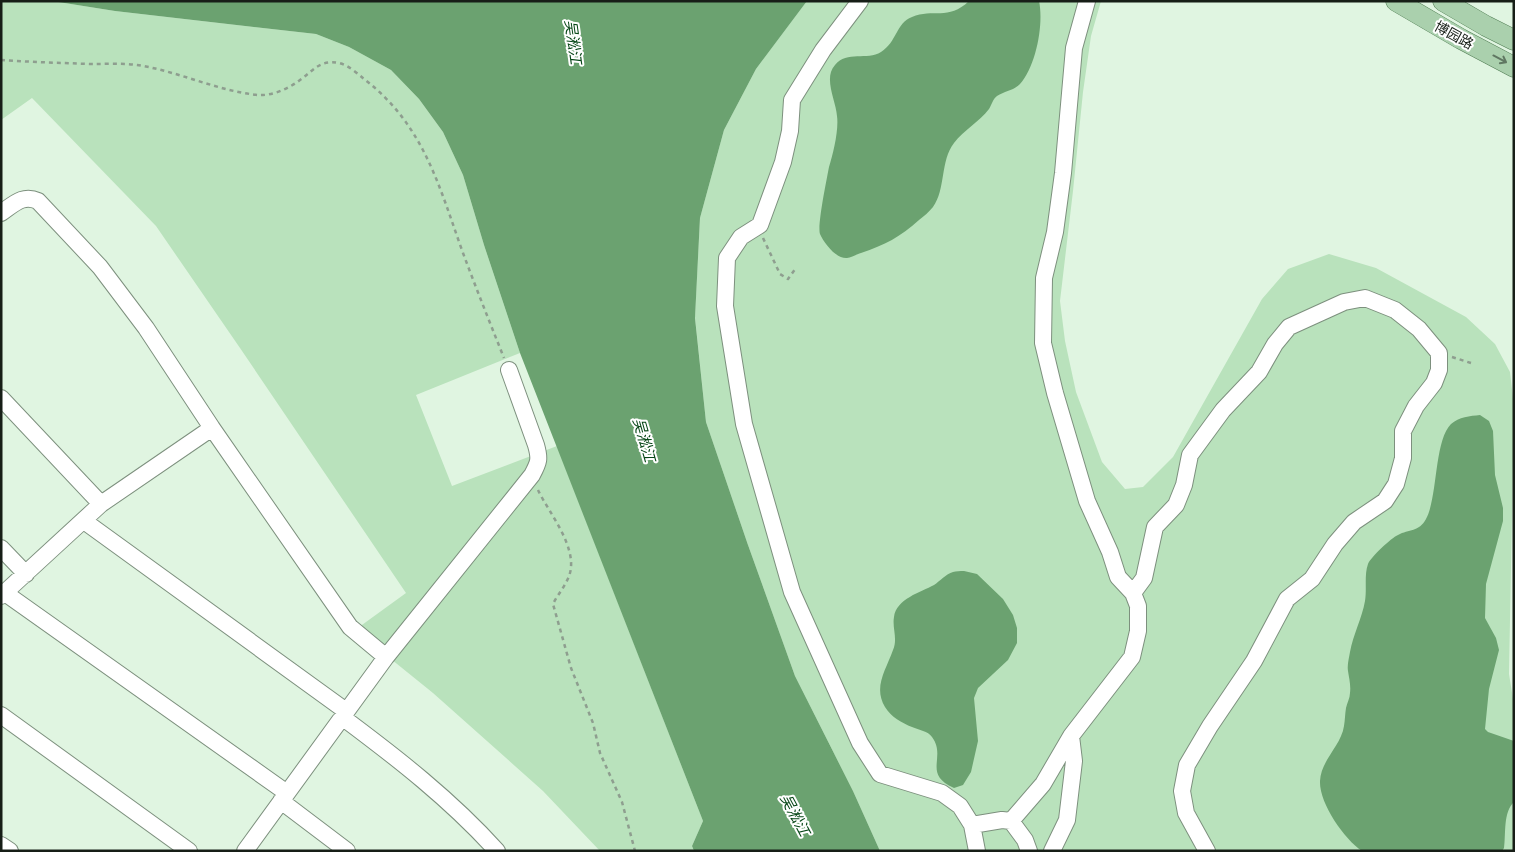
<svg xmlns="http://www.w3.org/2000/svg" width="1515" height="852" viewBox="0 0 1515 852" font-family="Cabin,'Noto Sans SC',sans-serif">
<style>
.green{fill:#b9e2bc}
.water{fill:#6ba270}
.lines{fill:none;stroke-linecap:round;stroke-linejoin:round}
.minor-casing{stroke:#7d907e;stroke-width:18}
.major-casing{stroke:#527d55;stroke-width:21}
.path{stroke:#8e9e8f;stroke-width:2.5;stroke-dasharray:4 4;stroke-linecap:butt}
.minor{stroke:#fff;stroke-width:16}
.major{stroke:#aad0ad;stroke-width:20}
.oneway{stroke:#607762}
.labels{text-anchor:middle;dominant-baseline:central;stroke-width:4;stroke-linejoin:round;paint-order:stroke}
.street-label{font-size:14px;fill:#171e17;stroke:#fff}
.water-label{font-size:15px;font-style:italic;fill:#064616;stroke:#fff}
</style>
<rect width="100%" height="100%" fill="#e0f5e1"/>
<path class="green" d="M 1,1 L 52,1 L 115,11 L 316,34 L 349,47 L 391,70 L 419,99 L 443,132 L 463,175 L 484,245 L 520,353 L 416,395 L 452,486 L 557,446 L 703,821 L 692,846 L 694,851 L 600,851 L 543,791 L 433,693 L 355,630 L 406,593 L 240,348 L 156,226 L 32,98 L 1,120 Z
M 807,1 L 1101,1 L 1091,36 L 1083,92 L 1073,191 L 1060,301 L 1065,341 L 1076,392 L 1102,462 L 1125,489 L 1143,487 L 1173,457 L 1262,299 L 1288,269 L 1329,254 L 1376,268 L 1466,317 L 1495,344 L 1510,372 L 1514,407 L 1509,674 L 1514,705 L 1514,851 L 880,851 L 853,791 L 795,676 L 748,545 L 706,422 L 695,317 L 700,218 L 724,130 L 756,69 Z"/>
<path class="water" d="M 52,1 L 807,1 L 756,69 L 724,130 L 700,218 L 695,318 L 706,422 L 748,545 L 795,676 L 853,791 L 880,851 L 694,851 L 692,846 L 703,821 L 520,353 L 484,245 L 463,175 L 443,132 L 419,99 L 391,70 L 349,47 L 316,34 L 115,11 Z
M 969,1 L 1039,1 C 1044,24 1036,66 1020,84 C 1013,91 1005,91 997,96 C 993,99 992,104 989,109 C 979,122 964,130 954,143 C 940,161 946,189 933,207 C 929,212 924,216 919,220 C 900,237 885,245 861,253 C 857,254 851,258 847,258 C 836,259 824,243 820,234 C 817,226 827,178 829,167 C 833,154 839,130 837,116 C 836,101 823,78 835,65 C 847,50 867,61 881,52 C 897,42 896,23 912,17 C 933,8 948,21 969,1 Z
M 1480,415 L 1489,421 L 1493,431 L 1495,475 L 1503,508 L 1503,521 L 1486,584 L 1485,618 L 1496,638 L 1499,650 L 1489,689 L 1485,729 L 1488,732 L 1514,741 L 1514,802 C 1503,812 1506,834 1504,848 L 1502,851 L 1362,851 C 1344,839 1319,803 1320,781 C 1321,760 1341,746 1344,726 C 1345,720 1345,714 1346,708 C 1347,703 1350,698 1350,693 C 1351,685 1349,678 1348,671 C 1347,665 1349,658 1350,652 C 1353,635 1362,618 1365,601 C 1367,589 1364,575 1368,564 C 1371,557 1391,538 1398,535 C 1409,529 1419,532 1426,519 C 1438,497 1434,441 1451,424 C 1459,417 1470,416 1480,415 Z
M 964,571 L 977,574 L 1003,599 L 1013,615 L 1017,628 L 1017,643 L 1008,660 L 978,688 L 974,698 L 978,741 L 971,772 L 963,785 L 954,788 C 922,774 947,757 932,737 C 928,731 919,730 912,727 C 902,723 891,717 885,707 C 873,687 886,670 893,650 C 898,639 892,628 894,617 C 896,599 921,592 934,585 C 940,581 946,574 953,572 C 956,571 960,571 964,571 Z"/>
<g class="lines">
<defs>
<path id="minor" d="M 860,1 L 823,50 L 792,100 L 790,131 L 783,162 L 760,225 L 741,237 L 727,258 L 725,306 L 744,424 L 792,592 L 860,743 L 880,774 L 942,793 L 960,806 L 972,825 L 977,851
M 1,213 C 14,204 23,194 38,201 L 100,267 L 146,328 L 212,428 L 350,627 L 386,657 L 245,851
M 1,398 L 101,504
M 84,521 L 346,711
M 1,548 L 26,574
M 5,593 L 287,793
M 1133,593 L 1144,578 L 1155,527 L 1176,505 L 1184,485 L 1190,455 L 1223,410 L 1259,372 L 1275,344 L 1289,327 L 1344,302 L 1365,298 L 1395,310 L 1419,329 L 1439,353 L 1439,370 L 1434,383 L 1416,406 L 1403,431 L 1403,458 L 1396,484 L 1385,501 L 1354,522 L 1335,544 L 1312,579 L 1287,599 L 1254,661 L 1210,726 L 1187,765 L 1182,791 L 1186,813 L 1207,851
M 1,596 L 101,504 L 212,428
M 386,657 L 532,475 C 539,462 540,459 536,445 L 509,370
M 1,715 L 189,851
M 342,717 C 397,758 451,800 497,851
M 281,801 L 347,851
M 1011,821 L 1043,784 L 1071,736 L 1132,657 L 1138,631 L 1138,606 L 1133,593 L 1118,577 L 1110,552 L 1087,501 L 1055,393 L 1043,343 L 1044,278 L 1055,232 L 1063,173 L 1074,48 L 1087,1
M 972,825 L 1002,820 L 1011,821 L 1025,840 L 1029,851
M 1,845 L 10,851
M 1052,851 L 1067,820 L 1074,761 L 1071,736"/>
<path id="major" d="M 1396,1 L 1461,39 L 1514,67
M 1443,1 L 1486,26 L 1514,40"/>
</defs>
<use href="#minor" class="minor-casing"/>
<use href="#major" class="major-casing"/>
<path class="path" d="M 1,60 C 31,62 61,63 92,64 C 106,64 122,63 137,65 C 178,71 217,91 258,95 C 272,96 288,89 300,80 C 313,71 320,59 339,63 C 348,65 357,73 364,79 C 424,125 439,186 463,253 C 476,288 490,323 504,358
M 763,238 L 780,274 L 788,279 L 796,268
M 1452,357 L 1471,363
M 538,490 C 549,513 577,546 570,573 C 567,584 558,594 553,604 L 571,668 L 593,723 L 600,753 L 622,802 L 635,851"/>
<use href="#minor" class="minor"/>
<use href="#major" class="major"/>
</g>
<defs><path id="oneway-shaft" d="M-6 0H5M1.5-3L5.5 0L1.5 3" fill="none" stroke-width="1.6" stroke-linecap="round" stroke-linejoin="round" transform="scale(1.25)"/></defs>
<use class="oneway" href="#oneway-shaft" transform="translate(1500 59) rotate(28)"/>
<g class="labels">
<g class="street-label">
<text transform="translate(1454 35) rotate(29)">博园路</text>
</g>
<g class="water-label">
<text transform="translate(573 42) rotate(82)">吴淞江</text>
<text transform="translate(644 440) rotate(74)">吴淞江</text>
<text transform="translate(795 815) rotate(62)">吴淞江</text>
</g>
</g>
<rect width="1515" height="852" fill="none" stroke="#171e17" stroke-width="5"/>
</svg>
